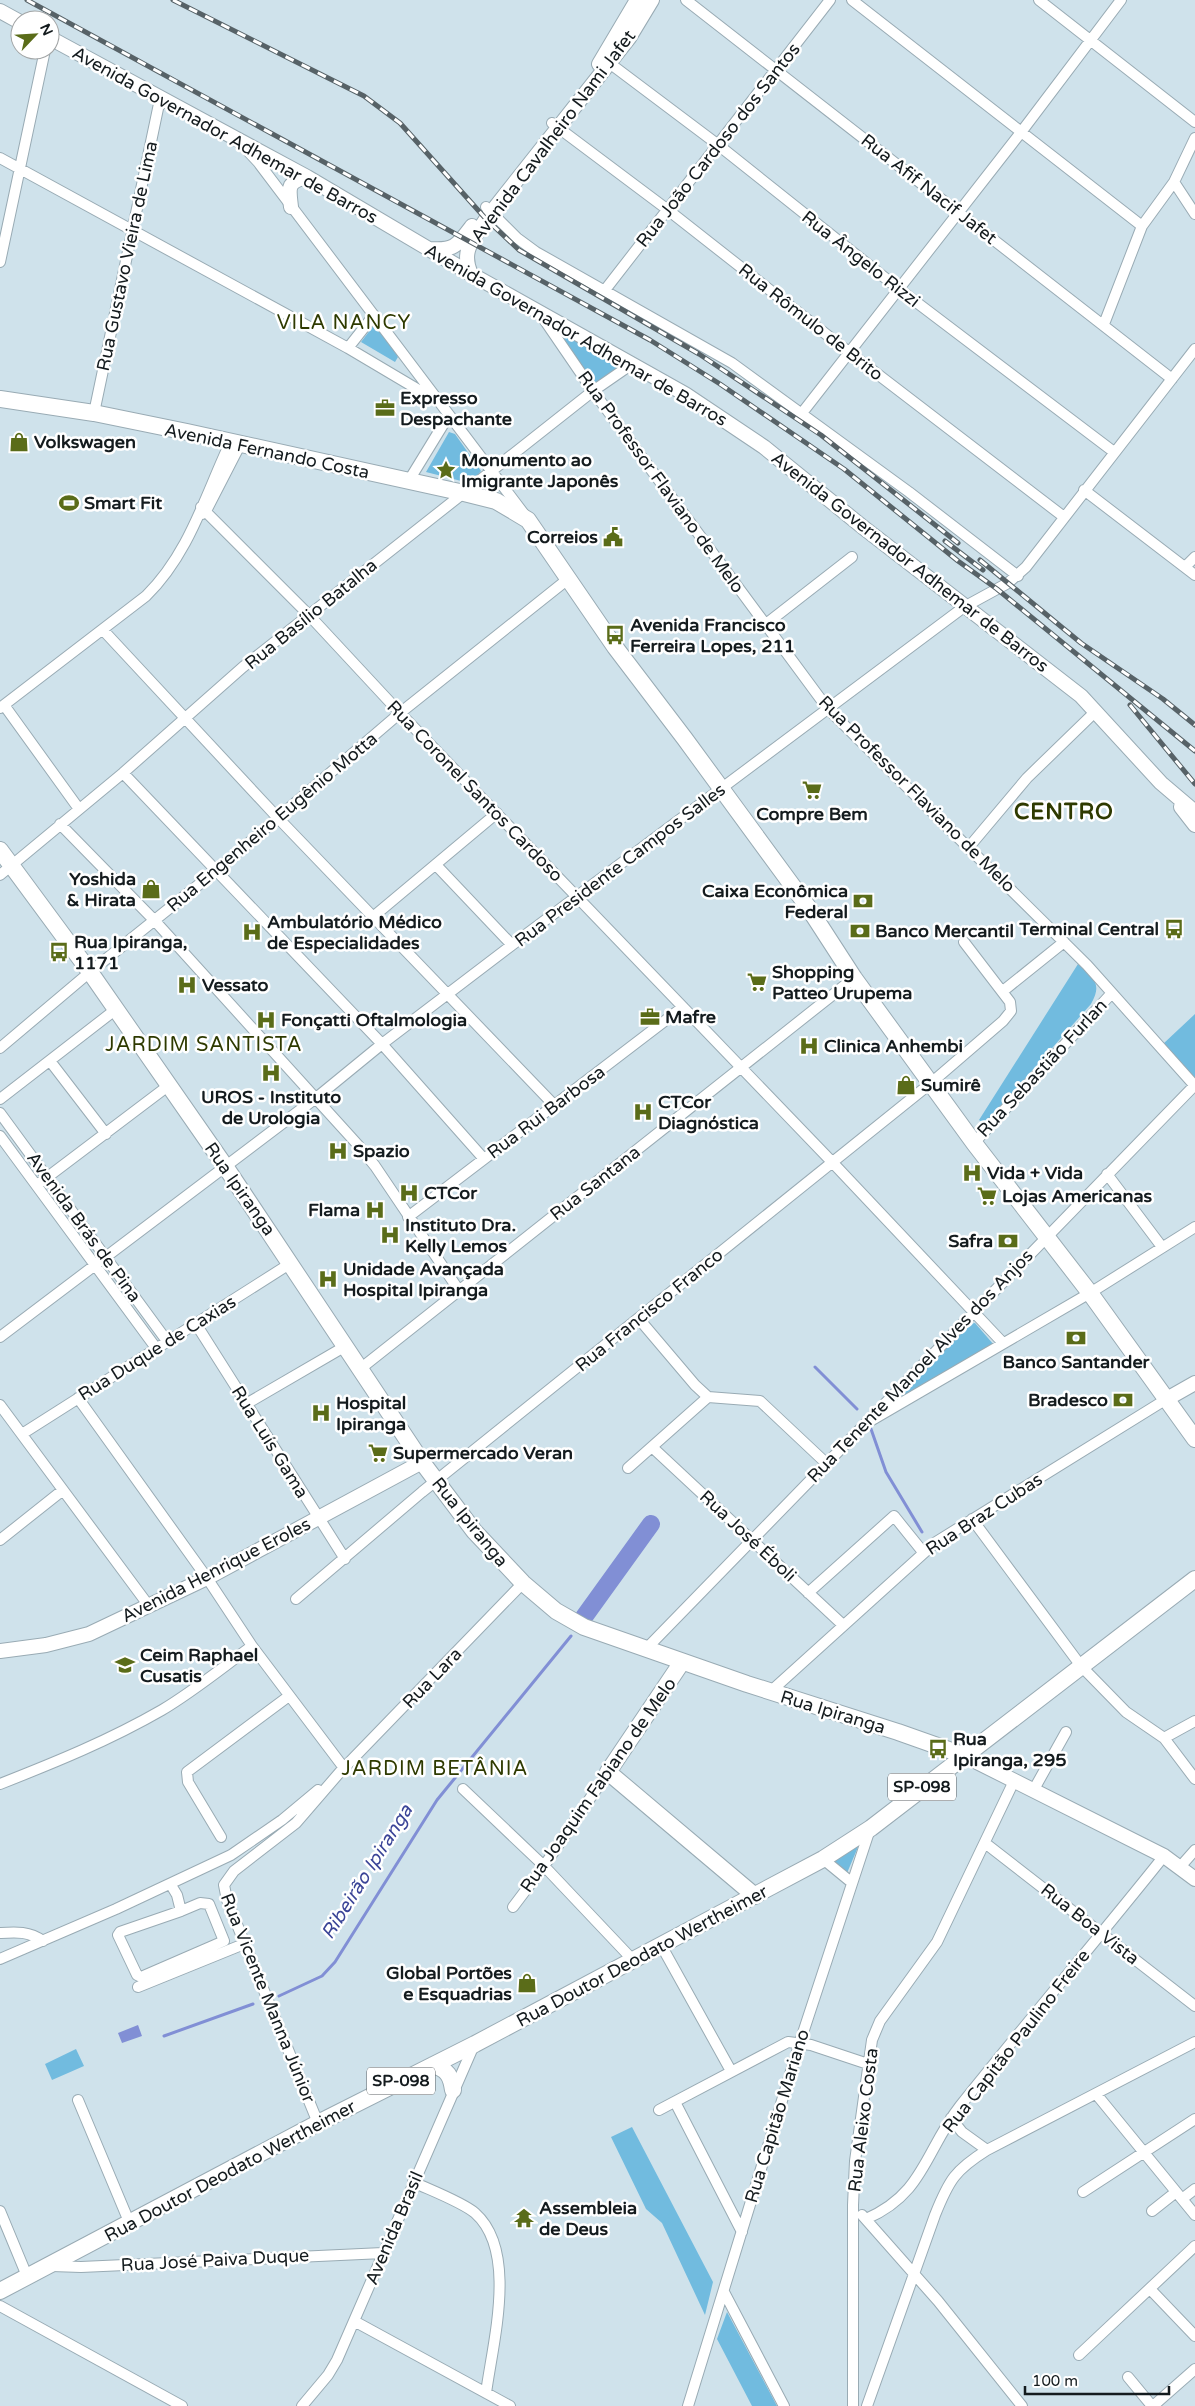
<svg xmlns="http://www.w3.org/2000/svg" width="1195" height="2406" viewBox="0 0 1195 2406" font-family="'Varela Round',sans-serif">
<style>
.green{fill:#71bbdf}
.water{fill:#818fd5}
.lines{fill:none;stroke-linecap:round;stroke-linejoin:round}
.stream{stroke:#818fd5;stroke-width:3}
.river{stroke:#818fd5;stroke-width:18}
.street-casing{stroke:#99abb4;stroke-width:12}
.secondary-casing{stroke:#99abb4;stroke-width:16}
.primary-casing{stroke:#99abb4;stroke-width:18}
.street{stroke:#fff;stroke-width:10}
.secondary{stroke:#fff;stroke-width:14}
.primary{stroke:#fff;stroke-width:16}
.rail-casing{stroke:#576267;stroke-width:5}
.rail{stroke:#fff;stroke-width:3;stroke-dasharray:9;stroke-linecap:butt}
.labels{text-anchor:middle;dominant-baseline:central;stroke-width:5;stroke-linejoin:round;paint-order:stroke}
.shield{fill:#fff;stroke:#5a5f62;stroke-width:1}
.shield-label{font-size:16px;font-weight:bold;fill:#141b1e}
.street-label{font-size:18px;fill:#141b1e;stroke:#fff}
.poi-label{font-size:18px;font-weight:bold;fill:#141b1e;stroke:#fff;text-anchor:start}
.water-label{font-size:19px;font-style:italic;fill:#3a4497;stroke:#fff}
.quarter-label{font-size:20px;letter-spacing:1px;fill:#2e3a00;stroke:#fff}
.district-label{font-size:22px;font-weight:bold;letter-spacing:1px;fill:#2e3a00;stroke:#fff}
</style>
<rect width="100%" height="100%" fill="#cfe2eb"/>
<path class="green" d="M 374,325 L 379,327 L 398,357 L 395,362 L 361,342 Z
M 558,331 L 621,365 L 593,385 Z
M 449,432 L 455,434 L 481,471 L 473,481 L 465,482 L 426,472 Z
M 1078,964 C 1093,978 1103,983 1091,1004 L 985,1124 L 979,1120 Z
M 1195,1014 L 1195,1079 L 1163,1044 Z
M 975,1323 L 994,1345 L 885,1410 L 970,1324 Z
M 861,1840 L 847,1873 L 829,1857 Z
M 76,2049 L 84,2066 L 52,2080 L 45,2064 Z
M 632,2127 L 713,2282 L 705,2315 L 662,2223 L 646,2209 L 611,2137 Z
M 727,2312 L 777,2406 L 752,2406 L 717,2339 Z"/>
<path class="water" d="M 138,2025 L 142,2036 L 122,2043 L 118,2033 Z"/>
<g class="lines">
<path class="stream" d="M 815,1367 L 857,1409
M 871,1429 L 886,1472 L 922,1532
M 279,1996 L 322,1976 L 335,1962 L 437,1800 L 571,1636
M 164,2036 L 253,2004"/>
<path class="river" d="M 584,1617 L 651,1524"/>
<defs>
<path id="street" d="M 686,0 L 1172,379
M 852,0 L 1142,226
M 1039,0 L 1195,122
M 604,59 L 717,144 L 899,289 L 1114,452
M 552,123 L 668,210 L 850,353 L 1064,517
M 243,146 L 258,162 L 524,514
M 0,158 L 348,348 L 439,402
M 1174,182 L 1195,214
M 486,207 L 517,238 L 536,252 L 732,363 L 909,492 L 1018,576
M 0,262 L 45,50
M 605,290 L 830,0
M 541,315 L 593,391 L 828,709 L 1087,965 L 1195,1086
M 1104,324 L 1142,226 L 1174,182 L 1195,138
M 348,348 L 374,315
M 94,413 L 160,99
M 802,413 L 1022,131 L 1121,0
M 408,482 L 449,415
M 1084,490 L 1195,575
M 201,507 L 308,614 L 400,713 L 833,1163 L 1003,1343
M 202,514 L 206,511 L 240,445
M 1185,567 L 1195,557
M 766,624 L 852,557
M 103,630 L 278,818 L 555,1106
M 4,705 L 79,809
M 0,708 L 146,596 C 189,554 205,496 230,443
M 123,773 L 382,1044 L 484,1159
M 60,824 L 155,921 L 358,1145 L 375,1166 L 458,1289
M 969,847 L 1027,778 L 1096,711
M 436,865 L 512,945
M 0,875 L 123,773 L 243,667 L 593,391 L 632,364
M 374,916 L 497,813
M 1003,991 L 1064,942
M 0,1048 L 90,972 L 217,870 L 400,713 L 568,579
M 50,1061 L 106,1134
M 0,1099 L 115,1010
M 0,1113 L 167,1341
M 0,1136 L 156,1348
M 974,1143 L 1111,994
M 1107,1174 L 1162,1247
M 41,1182 L 168,1086
M 408,1217 L 683,1007
M 639,1319 L 695,1385 L 708,1397
M 196,1324 L 345,1559
M 0,1337 L 316,1098 L 382,1044 L 512,945 L 964,607 L 1008,583 L 1026,567 L 1195,349
M 360,1369 L 854,978
M 708,1397 L 760,1401 L 826,1463
M 78,1398 L 207,1578 L 252,1646 L 344,1768
M 246,1404 L 344,1347
M 0,1405 L 149,1606
M 872,1420 L 1090,1293 L 1195,1227
M 22,1434 L 291,1263
M 652,1447 L 843,1625
M 628,1468 L 708,1397
M 972,1519 L 1081,1666 L 1126,1712 L 1164,1738 L 1195,1779
M 0,1540 L 63,1490
M 808,1593 L 894,1516 L 923,1552
M 296,1599 L 422,1492 L 931,1083 L 1003,1021 L 1011,1011 L 1010,1002 L 964,942
M 646,1649 L 1195,1085
M 770,1692 L 936,1542 L 1165,1400
M 1164,1738 L 1195,1721
M 0,1784 C 56,1762 110,1740 162,1710 C 194,1691 223,1667 252,1646
M 463,1789 L 544,1866 L 632,1959
M 1033,1791 L 1066,1732
M 221,1837 L 188,1782 L 187,1772 L 289,1696
M 985,1843 L 1195,2006
M 823,1859 L 851,1882
M 1180,1867 L 1195,1850
M 171,1885 L 177,1895 L 181,1911 L 200,1903 L 209,1904 L 224,1941 L 141,1977 L 137,1975 L 118,1935 L 120,1932 L 181,1911
M 513,1907 L 544,1866 L 608,1772
M 0,1933 C 16,1932 29,1931 43,1941
M 661,1945 L 731,2071
M 0,1959 L 116,1909 L 231,1855 L 282,1820 L 318,1790
M 138,1987 L 244,1944
M 1097,2095 L 1195,2215
M 78,2100 L 130,2224
M 675,2102 L 742,2232
M 659,2110 L 788,2042 L 811,2045 L 868,2064
M 951,2118 L 962,2132 L 987,2150
M 318,2123 L 227,1900 L 224,1885 L 234,1871 L 296,1823 L 340,1772 L 523,1583
M 413,2182 C 430,2190 462,2202 475,2213 C 518,2251 493,2341 486,2393
M 1083,2192 L 1195,2119
M 1182,2199 L 1195,2189
M 0,2211 L 27,2276
M 1152,2211 L 1176,2192
M 862,2215 L 938,2301 L 1022,2406
M 866,2219 C 924,2194 925,2151 960,2106 C 1027,2022 1097,1940 1164,1856
M 52,2266 L 81,2267 L 383,2253
M 1150,2289 L 1195,2336
M 724,2292 L 784,2406
M 0,2306 L 182,2406
M 354,2321 L 510,2406
M 1079,2355 L 1195,2246
M 1128,2377 L 1152,2406
M 302,2406 L 328,2375 L 337,2360 L 474,2045
M 688,2406 L 800,2042 L 870,1829
M 853,2406 L 853,2205 L 855,2161 L 872,2040 L 880,2021 L 937,1942 L 1014,1781
M 867,2406 L 935,2215 C 949,2180 955,2170 987,2150 L 1195,2042
M 1153,2406 L 1195,2369"/>
<path id="secondary" d="M 0,11 L 20,22
M 50,38 L 307,177 L 471,274 L 685,394 L 764,447 L 864,528 L 1081,696 L 1161,783 L 1195,812
M 599,64 L 637,0
M 291,207 C 289,188 286,182 307,177
M 429,249 C 454,251 457,246 472,226
M 471,274 C 460,250 474,239 486,219 L 629,38 L 652,0
M 1181,807 L 1195,825
M 1165,1400 L 1195,1383
M 0,1651 L 46,1645 L 89,1634 L 207,1578 L 422,1462
M 963,1755 L 1164,1856 L 1195,1879"/>
<path id="primary" d="M 0,399 L 94,413 L 187,432 L 464,493 L 496,501 L 528,520 L 615,647 L 685,739 L 808,907 L 854,978 L 974,1143 L 1090,1293 L 1195,1439
M 0,850 L 90,972 L 225,1166 L 422,1462 L 474,1531 L 523,1583 L 556,1611 L 584,1627 L 747,1684 L 898,1732 L 963,1755
M 682,1662 L 608,1772 L 755,1896
M 433,2065 C 448,2070 451,2076 453,2090
M 0,2291 L 318,2123 L 475,2044 L 823,1859 L 871,1828 L 1195,1579"/>
</defs>
<use href="#street" class="street-casing"/>
<use href="#secondary" class="secondary-casing"/>
<use href="#primary" class="primary-casing"/>
<use href="#street" class="street"/>
<use href="#secondary" class="secondary"/>
<use href="#primary" class="primary"/>
<defs>
<path id="rail" d="M 27,0 L 650,340 L 720,384 L 844,469 L 958,561 L 997,589 L 1195,751
M 173,0 L 364,96 L 400,123 L 486,219 L 519,250 L 699,354 L 821,435 L 958,543
M 945,541 L 983,570
M 980,560 L 1081,643 L 1163,699 L 1195,725
M 1130,705 L 1195,784"/>
</defs>
<use href="#rail" class="rail-casing"/>
<use href="#rail" class="rail"/>
</g>
<defs>
<symbol id="office-bare" viewBox="-9 -9 18 18"><path d="M-6-3h4V-5.5h4V-3h4V5H-6ZM-1-4.5V-3h2v-1.5ZM-6 0V1H6V0Z" fill="#5a6c19" stroke="#fff" stroke-width="2.5" paint-order="stroke"/></symbol>
<symbol id="shop-bare" viewBox="-9 -9 18 18"><path d="M-5-2.5h2.3a2.7 3.5 0 0 1 5.4 0H5L5.5 6h-11ZM-1.5-2.5h3a1.5 2.3 0 0 0-3 0Z" fill="#5a6c19" stroke="#fff" stroke-width="2.5" paint-order="stroke"/></symbol>
<symbol id="sight-bare" viewBox="-9 -9 18 18"><path d="M0-6L1.8-2.2L6-1.7L2.9 1.2L3.7 5.4L0 3.3L-3.7 5.4L-2.9 1.2L-6-1.7L-1.8-2.2Z" fill="#5a6c19" stroke="#fff" stroke-width="2.5" paint-order="stroke"/></symbol>
<symbol id="stadium-bare" viewBox="-9 -9 18 18"><path d="M0-5a6.5 5 0 1 0 0 10a6.5 5 0 1 0 0-10ZM-3.5-1.8h7v3.6h-7Z" fill="#5a6c19" stroke="#fff" stroke-width="2.5" paint-order="stroke"/></symbol>
<symbol id="civic-bare" viewBox="-9 -9 18 18"><path d="M-.6-6.5H3V-4.5H.6V-3L4-1V1h2V6H-6V1h2V-1L-.6-3ZM-1.2 2.5V6h2.4V2.5Z" fill="#5a6c19" stroke="#fff" stroke-width="2.5" paint-order="stroke"/></symbol>
<symbol id="bus-bare" viewBox="-9 -9 18 18"><path d="M-5-6H5V4H4V6H2V4H-2V6H-4V4H-5ZM-3.5-4V0h7V-4ZM-3.5 1.2v1.5H-2V1.2ZM2 1.2v1.5H3.5V1.2Z" fill="#5a6c19" stroke="#fff" stroke-width="2.5" paint-order="stroke"/></symbol>
<symbol id="supermarket-bare" viewBox="-9 -9 18 18"><path d="M-6-5.5h2.5l.6 2H6L4.5 2H-2.5L-4.4-4H-6ZM-1.5 3.2a1.3 1.3 0 1 0 .1 0ZM3 3.2a1.3 1.3 0 1 0 .1 0Z" fill="#5a6c19" stroke="#fff" stroke-width="2.5" paint-order="stroke"/></symbol>
<symbol id="bank-bare" viewBox="-9 -9 18 18"><path d="M-6-4H6V4H-6ZM0-2.3a2.3 2.3 0 1 0 0 4.6a2.3 2.3 0 1 0 0-4.6Z" fill="#5a6c19" stroke="#fff" stroke-width="2.5" paint-order="stroke"/></symbol>
<symbol id="hospital-bare" viewBox="-9 -9 18 18"><path d="M-5-5h3v3.5h4V-5h3V5h-3V1.5h-4V5h-3Z" fill="#5a6c19" stroke="#fff" stroke-width="2.5" paint-order="stroke"/></symbol>
<symbol id="school-bare" viewBox="-9 -9 18 18"><path d="M0-5L7-2L0 1L-7-2ZM-4 1L0 2.5L4 1V4Q0 6-4 4Z" fill="#5a6c19" stroke="#fff" stroke-width="2.5" paint-order="stroke"/></symbol>
<symbol id="temple-bare" viewBox="-9 -9 18 18"><path d="M0-6L5-2H3V0L6.5 2.5H4V6H1.5V3h-3V6H-4V2.5H-6.5L-3 0V-2H-5Z" fill="#5a6c19" stroke="#fff" stroke-width="2.5" paint-order="stroke"/></symbol>
</defs>
<g fill-rule="evenodd">
<use href="#office-bare" x="371" y="394" width="28" height="28"/>
<use href="#shop-bare" x="5" y="428" width="28" height="28"/>
<use href="#sight-bare" x="432" y="456" width="28" height="28"/>
<use href="#stadium-bare" x="55" y="489" width="28" height="28"/>
<use href="#civic-bare" x="599" y="523" width="28" height="28"/>
<use href="#bus-bare" x="601" y="621" width="28" height="28"/>
<use href="#supermarket-bare" x="798" y="776" width="28" height="28"/>
<use href="#shop-bare" x="137" y="875" width="28" height="28"/>
<use href="#bank-bare" x="849" y="887" width="28" height="28"/>
<use href="#bus-bare" x="1160" y="915" width="28" height="28"/>
<use href="#bank-bare" x="846" y="917" width="28" height="28"/>
<use href="#hospital-bare" x="238" y="918" width="28" height="28"/>
<use href="#bus-bare" x="45" y="938" width="28" height="28"/>
<use href="#supermarket-bare" x="743" y="968" width="28" height="28"/>
<use href="#hospital-bare" x="173" y="971" width="28" height="28"/>
<use href="#office-bare" x="636" y="1003" width="28" height="28"/>
<use href="#hospital-bare" x="252" y="1006" width="28" height="28"/>
<use href="#hospital-bare" x="795" y="1032" width="28" height="28"/>
<use href="#hospital-bare" x="257" y="1059" width="28" height="28"/>
<use href="#shop-bare" x="892" y="1071" width="28" height="28"/>
<use href="#hospital-bare" x="629" y="1098" width="28" height="28"/>
<use href="#hospital-bare" x="324" y="1137" width="28" height="28"/>
<use href="#hospital-bare" x="958" y="1159" width="28" height="28"/>
<use href="#hospital-bare" x="395" y="1179" width="28" height="28"/>
<use href="#supermarket-bare" x="973" y="1182" width="28" height="28"/>
<use href="#hospital-bare" x="361" y="1196" width="28" height="28"/>
<use href="#hospital-bare" x="376" y="1221" width="28" height="28"/>
<use href="#bank-bare" x="994" y="1227" width="28" height="28"/>
<use href="#hospital-bare" x="314" y="1265" width="28" height="28"/>
<use href="#bank-bare" x="1062" y="1324" width="28" height="28"/>
<use href="#bank-bare" x="1109" y="1386" width="28" height="28"/>
<use href="#hospital-bare" x="307" y="1399" width="28" height="28"/>
<use href="#supermarket-bare" x="364" y="1439" width="28" height="28"/>
<use href="#school-bare" x="111" y="1651" width="28" height="28"/>
<use href="#bus-bare" x="924" y="1735" width="28" height="28"/>
<use href="#shop-bare" x="513" y="1969" width="28" height="28"/>
<use href="#temple-bare" x="510" y="2204" width="28" height="28"/>
</g>
<g class="labels">
<g class="shield">
<rect x="888" y="1773.5" width="68" height="27" rx="4"/>
<rect x="367" y="2067.5" width="68" height="27" rx="4"/>
</g>
<g class="shield-label">
<text x="922" y="1787">SP-098</text>
<text x="401" y="2081">SP-098</text>
</g>
<g class="street-label">
<text transform="translate(225 135) rotate(29)">Avenida Governador Adhemar de Barros</text>
<text transform="translate(553 136) rotate(-53)">Avenida Cavalheiro Nami Jafet</text>
<text transform="translate(718 145) rotate(-52)">Rua João Cardoso dos Santos</text>
<text transform="translate(929 189) rotate(38)">Rua Afif Nacif Jafet</text>
<text transform="translate(127 256) rotate(-78)">Rua Gustavo Vieira de Lima</text>
<text transform="translate(861 259) rotate(38)">Rua Ângelo Rizzi</text>
<text transform="translate(811 322) rotate(38)">Rua Rômulo de Brito</text>
<text transform="translate(576 335) rotate(30)">Avenida Governador Adhemar de Barros</text>
<text transform="translate(267 451) rotate(12)">Avenida Fernando Costa</text>
<text transform="translate(661 482) rotate(54)">Rua Professor Flaviano de Melo</text>
<text transform="translate(910 562) rotate(38)">Avenida Governador Adhemar de Barros</text>
<text transform="translate(311 614) rotate(-39)">Rua Basílio Batalha</text>
<text transform="translate(475 791) rotate(46)">Rua Coronel Santos Cardoso</text>
<text transform="translate(917 794) rotate(45)">Rua Professor Flaviano de Melo</text>
<text transform="translate(272 822) rotate(-40)">Rua Engenheiro Eugênio Motta</text>
<text transform="translate(620 865) rotate(-37)">Rua Presidente Campos Salles</text>
<text transform="translate(1042 1068) rotate(-47)">Rua Sebastião Furlan</text>
<text transform="translate(546 1112) rotate(-37)">Rua Rui Barbosa</text>
<text transform="translate(595 1183) rotate(-38)">Rua Santana</text>
<text transform="translate(240 1189) rotate(55)">Rua Ipiranga</text>
<text transform="translate(84 1227) rotate(54)">Avenida Brás de Pina</text>
<text transform="translate(649 1310) rotate(-39)">Rua Francisco Franco</text>
<text transform="translate(157 1348) rotate(-32)">Rua Duque de Caxias</text>
<text transform="translate(920 1366) rotate(-46)">Rua Tenente Manoel Alves dos Anjos</text>
<text transform="translate(270 1442) rotate(58)">Rua Luís Gama</text>
<text transform="translate(984 1514) rotate(-33)">Rua Braz Cubas</text>
<text transform="translate(470 1522) rotate(51)">Rua Ipiranga</text>
<text transform="translate(748 1536) rotate(43)">Rua José Éboli</text>
<text transform="translate(216 1570) rotate(-27)">Avenida Henrique Eroles</text>
<text transform="translate(432 1678) rotate(-46)">Rua Lara</text>
<text transform="translate(833 1712) rotate(17)">Rua Ipiranga</text>
<text transform="translate(598 1785) rotate(-55)">Rua Joaquim Fabiano de Melo</text>
<text transform="translate(1090 1924) rotate(38)">Rua Boa Vista</text>
<text transform="translate(642 1956) rotate(-28)">Rua Doutor Deodato Wertheimer</text>
<text transform="translate(268 1998) rotate(68)">Rua Vicente Manna Júnior</text>
<text transform="translate(1016 2041) rotate(-52)">Rua Capitão Paulino Freire</text>
<text transform="translate(777 2116) rotate(-73)">Rua Capitão Mariano</text>
<text transform="translate(863 2120) rotate(-83)">Rua Aleixo Costa</text>
<text transform="translate(230 2171) rotate(-28)">Rua Doutor Deodato Wertheimer</text>
<text transform="translate(394 2228) rotate(-67)">Avenida Brasil</text>
<text transform="translate(215 2260) rotate(-3)">Rua José Paiva Duque</text>
</g>
<g class="poi-label">
<text x="400" y="398">Expresso<tspan x="400" dy="21">Despachante</tspan></text>
<text x="34" y="442">Volkswagen</text>
<text x="461" y="460">Monumento ao<tspan x="461" dy="21">Imigrante Japonês</tspan></text>
<text x="84" y="503">Smart Fit</text>
<text x="598" y="537" text-anchor="end">Correios</text>
<text x="630" y="625">Avenida Francisco<tspan x="630" dy="21">Ferreira Lopes, 211</tspan></text>
<text x="812" y="814" text-anchor="middle">Compre Bem</text>
<text x="136" y="879" text-anchor="end">Yoshida<tspan x="136" dy="21">&amp; Hirata</tspan></text>
<text x="848" y="891" text-anchor="end">Caixa Econômica<tspan x="848" dy="21">Federal</tspan></text>
<text x="267" y="922">Ambulatório Médico<tspan x="267" dy="21">de Especialidades</tspan></text>
<text x="1159" y="929" text-anchor="end">Terminal Central</text>
<text x="875" y="931">Banco Mercantil</text>
<text x="74" y="942">Rua Ipiranga,<tspan x="74" dy="21">1171</tspan></text>
<text x="772" y="972">Shopping<tspan x="772" dy="21">Patteo Urupema</tspan></text>
<text x="202" y="985">Vessato</text>
<text x="665" y="1017">Mafre</text>
<text x="281" y="1020">Fonçatti Oftalmologia</text>
<text x="824" y="1046">Clinica Anhembi</text>
<text x="921" y="1085">Sumirê</text>
<text x="271" y="1097" text-anchor="middle">UROS - Instituto<tspan x="271" dy="21">de Urologia</tspan></text>
<text x="658" y="1102">CTCor<tspan x="658" dy="21">Diagnóstica</tspan></text>
<text x="353" y="1151">Spazio</text>
<text x="987" y="1173">Vida + Vida</text>
<text x="424" y="1193">CTCor</text>
<text x="1002" y="1196">Lojas Americanas</text>
<text x="360" y="1210" text-anchor="end">Flama</text>
<text x="405" y="1225">Instituto Dra.<tspan x="405" dy="21">Kelly Lemos</tspan></text>
<text x="993" y="1241" text-anchor="end">Safra</text>
<text x="343" y="1269">Unidade Avançada<tspan x="343" dy="21">Hospital Ipiranga</tspan></text>
<text x="1076" y="1362" text-anchor="middle">Banco Santander</text>
<text x="1108" y="1400" text-anchor="end">Bradesco</text>
<text x="336" y="1403">Hospital<tspan x="336" dy="21">Ipiranga</tspan></text>
<text x="393" y="1453">Supermercado Veran</text>
<text x="140" y="1655">Ceim Raphael<tspan x="140" dy="21">Cusatis</tspan></text>
<text x="953" y="1739">Rua<tspan x="953" dy="21">Ipiranga, 295</tspan></text>
<text x="512" y="1973" text-anchor="end">Global Portões<tspan x="512" dy="21">e Esquadrias</tspan></text>
<text x="539" y="2208">Assembleia<tspan x="539" dy="21">de Deus</tspan></text>
</g>
<g class="water-label">
<text transform="translate(367 1872) rotate(-58)">Ribeirão Ipiranga</text>
</g>
<g class="quarter-label">
<text x="344" y="323">VILA NANCY</text>
<text x="204" y="1045">JARDIM SANTISTA</text>
<text x="435" y="1769">JARDIM BETÂNIA</text>
</g>
<g class="district-label">
<text x="1064" y="812">CENTRO</text>
</g>
</g>
<g transform="translate(35 35) rotate(65)"><circle r="24" fill="#ffffff" stroke="#a1a4a5"/>
<path d="M0-4L9 19L0 12L-9 19Z" fill="#5a6c19"/>
<text y="-8" font-size="14" font-weight="bold" text-anchor="middle" fill="#141b1e">N</text>
</g>
<path d="M1025 2386v8h144v-8" fill="none" stroke="#141b1e" stroke-width="2.5"/>
<text x="1032" y="2386" font-size="15" fill="#141b1e" stroke="#ffffff" stroke-width="4" paint-order="stroke">100 m</text>
</svg>
